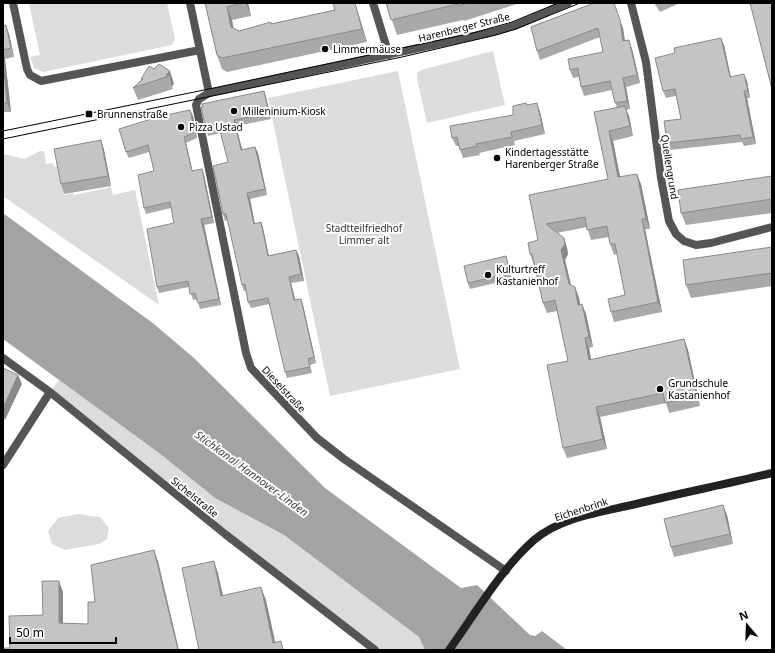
<svg xmlns="http://www.w3.org/2000/svg" width="775" height="653" viewBox="0 0 775 653" font-family="'Noto Sans',sans-serif">
<style>
.green{fill:#dcdcdc}
.water{fill:#a3a3a3}
.lines{fill:none;stroke-linecap:round;stroke-linejoin:round}
.street{stroke:#555;stroke-width:8}
.secondary{stroke:#222;stroke-width:8}
.tram{stroke:#000;stroke-width:1}
.wall{fill:#a9a9a9}
.shaded-wall{fill:#898989}
.building{fill:#c4c4c4;stroke:#898989}
.poi-dot{fill:#000;stroke:#fff;stroke-width:1.5}
.labels{text-anchor:middle;dominant-baseline:central;stroke-width:4;stroke-linejoin:round;paint-order:stroke}
.street-label{font-size:10px;fill:#000;stroke:#fff}
.poi-label{font-size:10px;fill:#000;stroke:#fff;text-anchor:start}
.park-label{font-size:10px;fill:#333;stroke:#fff}
.water-label{font-size:11px;font-style:italic;fill:#444;stroke:#fff}
</style>
<rect width="100%" height="100%" fill="#fff"/>
<path class="green" d="M 29,3 L 167,3 L 175,39 L 172,45 L 43,72 L 34,68 L 30,57 L 40,55 Z
M 493,51 L 505,105 L 427,123 L 417,78 L 417,73 L 421,70 Z
M 398,71 L 460,369 L 330,396 L 268,98 Z
M 40,151 L 44,151 L 46,164 L 53,163 L 54,167 L 58,166 L 64,195 L 73,193 L 74,195 L 111,187 L 113,195 L 135,190 L 159,305 L 3,196 L 3,154 L 24,159 Z
M 59,380 L 159,453 L 215,498 L 284,535 L 419,637 L 425,650 L 375,650 L 50,392 Z
M 78,514 L 100,517 L 109,528 L 107,539 L 99,544 L 65,550 L 52,544 L 48,531 L 58,518 Z"/>
<path class="water" d="M 3,213 L 154,324 L 194,358 L 325,488 L 461,588 L 477,585 L 530,635 L 535,636 L 542,631 L 567,650 L 425,650 L 419,637 L 284,535 L 215,498 L 159,453 L 3,339 Z"/>
<g class="lines">
<path class="street" d="M 13,3 L 27,69 L 30,75 L 41,81 L 200,50
M 190,3 L 209,93
M 373,3 L 389,55
M 631,3 L 646,62 L 661,178 L 669,221 L 676,234 L 684,241 L 696,245 L 711,243 L 772,227
M 3,358 L 50,392 L 225,534 L 375,650
M 3,465 L 50,392
M 506,571 L 344,459 L 317,438 L 251,368 L 246,353 L 196,105 L 199,99 L 209,93 L 493,32 L 514,26 L 568,3"/>
<path class="secondary" d="M 449,650 C 475,614 501,569 534,540 C 561,517 602,512 636,504 C 681,493 727,484 772,473"/>
<path class="tram" d="M 3,131 L 209,89 L 473,33 L 512,22 L 558,3
M 3,139 L 402,57 L 496,35 L 516,29 L 580,3"/>
</g>
<path class="wall" d="M 205,3 L 248,3 L 251,16 L 232,20 L 233,28 L 239,31 L 335,10 L 355,3 L 367,42 L 227,72 L 222,69 L 217,55 Z
M 386,3 L 520,3 L 464,21 L 463,20 L 397,35 Z
M 654,3 L 680,3 L 660,12 Z
M 3,26 L 9,34 L 14,57 L 5,59 L 11,112 L 3,112 Z
M 531,27 L 623,28 L 625,41 L 632,49 L 640,83 L 626,87 L 630,109 L 626,110 L 629,116 L 633,136 L 613,141 L 620,177 L 641,184 L 650,229 L 645,229 L 662,312 L 614,322 L 611,312 L 625,295 L 617,254 L 614,255 L 610,244 L 609,237 L 591,240 L 587,227 L 557,233 L 564,238 L 567,248 L 568,254 L 565,260 L 571,285 L 575,287 L 579,298 L 580,304 L 586,314 L 593,347 L 589,348 L 591,360 L 684,339 L 688,350 L 700,406 L 669,413 L 666,403 L 600,417 L 607,449 L 567,458 L 563,448 L 568,361 L 557,311 L 547,313 L 543,303 L 535,264 L 534,265 L 530,254 L 538,240 L 529,195 L 608,179 L 594,112 L 617,108 L 612,90 L 584,96 L 581,87 L 579,77 L 573,78 L 570,70 L 603,52 L 600,37 L 540,60 L 537,51 Z
M 724,45 L 731,77 L 747,81 L 750,98 L 747,98 L 756,144 L 744,146 L 742,142 L 669,150 L 667,143 L 681,119 L 676,96 L 666,98 L 663,91 L 675,53 Z
M 159,64 L 174,84 L 172,86 L 173,89 L 138,100 L 133,88 L 141,80 L 141,79 Z
M 264,91 L 266,97 L 271,119 L 236,126 L 242,150 L 255,147 L 258,153 L 267,195 L 250,199 L 255,224 L 261,222 L 263,228 L 269,256 L 296,250 L 299,256 L 304,281 L 291,283 L 295,300 L 303,305 L 316,363 L 310,365 L 312,373 L 287,378 L 285,372 L 270,304 L 251,308 L 248,302 L 246,291 L 244,291 L 242,285 L 228,220 L 225,221 L 223,214 L 228,162 L 221,133 L 208,136 L 206,130 Z
M 526,103 L 527,105 L 540,112 L 545,134 L 514,141 L 515,145 L 479,153 L 480,155 L 463,158 L 459,146 L 456,146 L 452,138 L 513,115 Z
M 190,110 L 193,116 L 197,138 L 186,143 L 192,171 L 202,169 L 204,175 L 214,223 L 204,225 L 221,305 L 200,309 L 197,299 L 193,300 L 189,287 L 159,293 L 157,287 L 174,223 L 171,208 L 146,214 L 144,208 L 154,171 L 149,152 L 129,158 L 126,152 Z
M 101,140 L 104,150 L 111,186 L 64,194 L 61,184 Z
M 772,176 L 772,213 L 686,225 L 681,213 Z
M 772,247 L 772,286 L 691,298 L 686,285 Z
M 506,256 L 508,263 L 512,279 L 470,289 L 468,283 Z
M 727,515 L 733,544 L 674,557 L 671,547 Z"/>
<path class="shaded-wall" d="M 246,3 L 248,3 L 251,16 Z
M 355,3 L 367,42 L 362,29 Z
M 227,7 L 232,20 L 236,40 L 231,27 Z
M 620,20 L 623,28 L 626,50 L 623,41 Z
M 6,25 L 9,34 L 14,57 L 11,48 Z
M 721,38 L 724,45 L 732,84 L 730,77 Z
M 629,40 L 632,49 L 640,83 L 637,75 Z
M 3,52 L 5,59 L 11,112 L 7,103 Z
M 170,71 L 174,84 L 172,86 L 169,76 L 166,75 Z
M 744,74 L 747,81 L 750,98 L 748,91 Z
M 623,78 L 626,87 L 630,109 L 627,101 Z
M 264,91 L 266,97 L 271,119 L 269,113 Z
M 744,91 L 747,98 L 756,144 L 753,137 Z
M 537,103 L 540,112 L 545,134 L 542,125 Z
M 625,106 L 629,116 L 633,136 L 630,126 Z
M 190,110 L 193,116 L 197,138 L 195,132 Z
M 234,120 L 236,126 L 244,156 L 241,150 Z
M 609,131 L 613,141 L 622,187 L 618,177 Z
M 184,137 L 186,143 L 194,177 L 192,171 Z
M 101,140 L 104,150 L 111,186 L 108,176 Z
M 255,147 L 258,153 L 267,195 L 265,189 Z
M 202,169 L 204,175 L 214,223 L 212,217 Z
M 637,174 L 641,184 L 650,229 L 646,219 Z
M 247,193 L 250,199 L 256,230 L 254,224 Z
M 201,219 L 204,225 L 221,305 L 219,299 Z
M 642,219 L 645,229 L 662,312 L 658,302 Z
M 261,222 L 263,228 L 270,262 L 268,256 Z
M 564,238 L 567,248 L 568,254 L 565,260 L 573,294 L 569,284 L 561,250 Z
M 296,250 L 299,256 L 304,281 L 301,274 Z
M 289,277 L 291,283 L 297,306 L 294,300 Z
M 575,287 L 579,298 L 582,315 L 578,305 Z
M 301,299 L 303,305 L 316,363 L 314,357 Z
M 582,304 L 586,314 L 593,347 L 589,337 Z
M 585,338 L 589,348 L 593,370 L 589,360 Z
M 684,339 L 688,350 L 700,406 L 697,396 Z
M 18,375 L 22,384 L 5,420 L 3,416 L 3,408 Z
M 596,407 L 600,417 L 607,449 L 603,439 Z
M 723,505 L 727,515 L 733,544 L 730,534 Z
M 154,550 L 158,561 L 179,650 L 178,650 Z
M 214,561 L 218,573 L 226,609 L 221,596 Z
M 59,581 L 63,592 L 63,634 L 59,623 Z
M 261,587 L 266,600 L 277,650 L 273,643 Z"/>
<path class="building" d="M 205,3 L 243,3 L 227,7 L 231,27 L 239,31 L 271,22 L 271,24 L 335,10 L 333,3 L 355,3 L 362,29 L 222,58 L 217,55 Z
M 386,3 L 467,3 L 458,6 L 458,4 L 391,20 Z
M 594,3 L 614,3 L 620,20 L 623,41 L 629,40 L 637,75 L 623,78 L 627,101 L 615,103 L 610,81 L 581,87 L 578,68 L 570,70 L 568,59 L 603,52 L 598,28 L 537,51 L 531,27 Z
M 750,3 L 772,3 L 772,89 Z
M 6,25 L 11,48 L 3,50 L 3,26 Z
M 721,38 L 730,77 L 744,74 L 748,91 L 744,91 L 753,137 L 741,139 L 740,135 L 667,143 L 664,121 L 681,119 L 675,89 L 663,91 L 655,58 L 675,53 L 674,48 Z
M 3,58 L 7,103 L 3,103 Z
M 159,64 L 170,71 L 166,75 L 169,76 L 133,88 L 143,79 L 141,79 L 149,66 L 154,69 Z
M 264,91 L 269,113 L 234,120 L 241,150 L 255,147 L 265,189 L 247,193 L 254,224 L 261,222 L 268,256 L 296,250 L 301,274 L 289,277 L 294,300 L 301,299 L 314,357 L 308,359 L 310,367 L 285,372 L 268,298 L 248,302 L 245,284 L 242,285 L 226,214 L 223,214 L 213,166 L 228,162 L 219,127 L 206,130 L 201,107 L 203,107 L 202,104 Z
M 526,103 L 527,105 L 537,103 L 542,125 L 511,132 L 512,137 L 476,144 L 477,146 L 460,150 L 457,137 L 452,138 L 450,126 L 513,115 L 513,106 Z
M 625,106 L 630,126 L 609,131 L 618,177 L 637,174 L 646,219 L 642,219 L 658,302 L 611,312 L 608,299 L 625,295 L 615,244 L 610,244 L 607,226 L 587,230 L 585,217 L 546,224 L 564,238 L 565,244 L 561,250 L 569,284 L 575,287 L 578,305 L 582,304 L 589,337 L 585,338 L 589,360 L 684,339 L 697,396 L 665,403 L 663,393 L 596,407 L 603,439 L 563,448 L 547,365 L 568,361 L 555,300 L 543,303 L 532,254 L 530,254 L 528,243 L 538,240 L 529,195 L 608,179 L 594,112 Z
M 190,110 L 195,132 L 184,137 L 192,171 L 202,169 L 212,217 L 201,219 L 219,299 L 198,303 L 195,293 L 190,294 L 188,281 L 157,287 L 147,229 L 174,223 L 170,202 L 144,208 L 138,175 L 154,171 L 148,145 L 126,152 L 119,129 L 161,116 Z
M 101,140 L 108,176 L 61,184 L 54,149 Z
M 772,176 L 772,199 L 681,213 L 678,190 Z
M 772,247 L 772,273 L 686,285 L 683,260 Z
M 506,256 L 510,273 L 468,283 L 464,266 Z
M 3,368 L 18,375 L 3,408 Z
M 723,505 L 730,534 L 671,547 L 664,519 Z
M 154,550 L 178,650 L 3,650 L 3,648 L 10,648 L 9,616 L 43,615 L 42,581 L 59,581 L 59,623 L 88,624 L 88,602 L 95,602 L 91,565 Z
M 214,561 L 221,596 L 261,587 L 273,643 L 281,641 L 283,650 L 199,650 L 182,568 Z"/>
<g class="poi-dot">
<circle cx="325" cy="49" r="4"/>
<circle cx="234" cy="111" r="4"/>
<rect x="85" y="110" width="8" height="8" rx="2"/>
<circle cx="181" cy="127" r="4"/>
<circle cx="497" cy="158" r="4"/>
<circle cx="488" cy="275" r="4"/>
<circle cx="660" cy="389" r="4"/>
</g>
<g class="labels">
<g class="street-label">
<text transform="translate(464 27) rotate(-14)">Harenberger Straße</text>
<text transform="translate(670 167) rotate(81)">Quellengrund</text>
<text transform="translate(284 389) rotate(47)">Dieselstraße</text>
<text transform="translate(195 497) rotate(39)">Sichelstraße</text>
<text transform="translate(581 509) rotate(-18)">Eichenbrink</text>
</g>
<g class="poi-label">
<text x="333" y="49">Limmermäuse</text>
<text x="242" y="111">Milleninium-Kiosk</text>
<text x="97" y="114">Brunnenstraße</text>
<text x="189" y="127">Pizza Ustad</text>
<text x="505" y="152">Kindertagesstätte<tspan x="505" dy="12">Harenberger Straße</tspan></text>
<text x="496" y="269">Kulturtreff<tspan x="496" dy="12">Kastanienhof</tspan></text>
<text x="668" y="383">Grundschule<tspan x="668" dy="12">Kastanienhof</tspan></text>
</g>
<g class="park-label">
<text x="364" y="228">Stadtteilfriedhof<tspan x="364" dy="12">Limmer alt</tspan></text>
</g>
<g class="water-label">
<text transform="translate(252 473) rotate(36)">Stichkanal Hannover-Linden</text>
</g>
</g>
<rect width="775" height="653" fill="none" stroke="#000000" stroke-width="8"/>
<g transform="translate(747 625) rotate(341)" stroke="#ffffff" stroke-width="3" paint-order="stroke">
<path d="M0-3L7 15L0 10L-7 15Z" fill="#000000"/>
<text y="-6" font-size="11" font-weight="bold" text-anchor="middle" fill="#000000">N</text>
</g>
<path d="M10 637v6h106v-6" fill="none" stroke="#000000" stroke-width="2"/>
<text x="16" y="637" font-size="12" fill="#000000" stroke="#ffffff" stroke-width="3" paint-order="stroke">50 m</text>
</svg>
